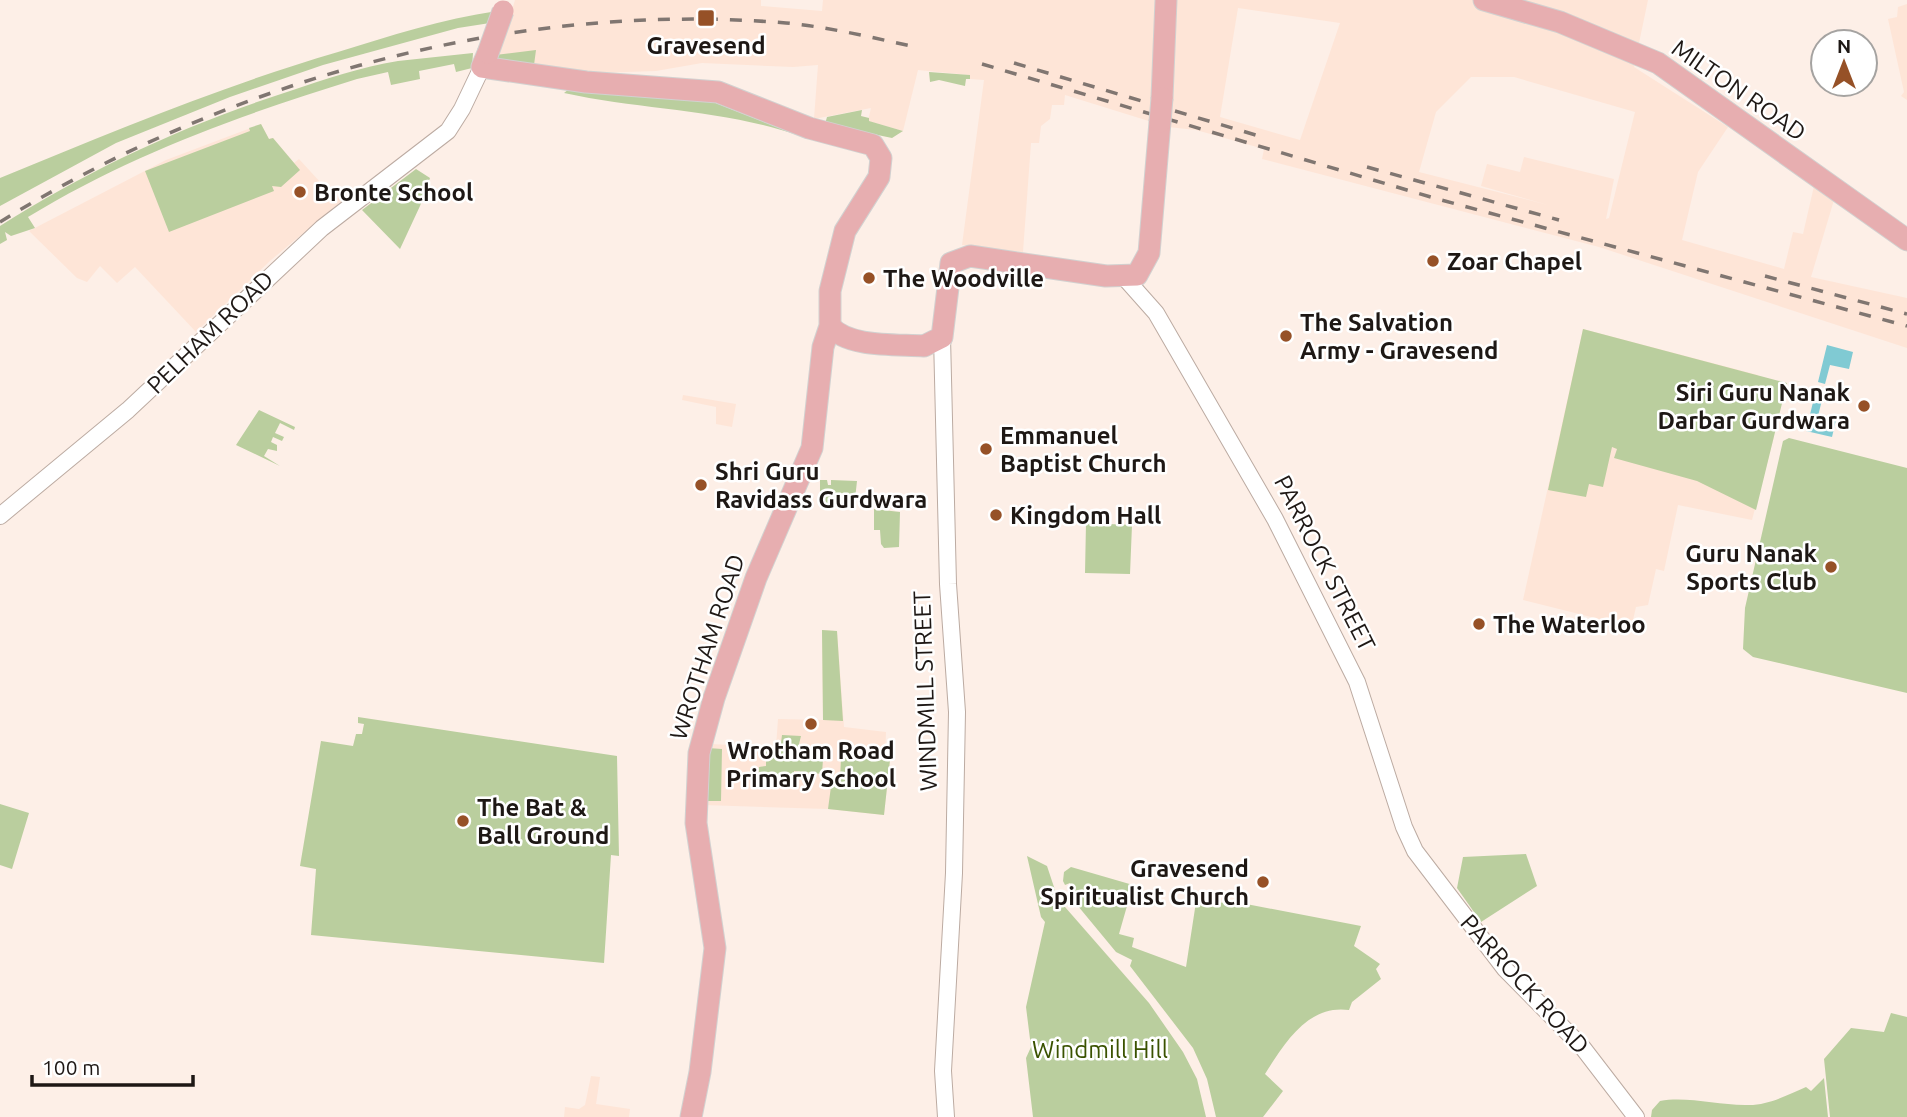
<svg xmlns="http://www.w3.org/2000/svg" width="1907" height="1117" viewBox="0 0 1907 1117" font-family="Ubuntu,sans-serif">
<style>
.built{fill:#fee5d7;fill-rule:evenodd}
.green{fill:#bace9e}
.water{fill:#80cad3}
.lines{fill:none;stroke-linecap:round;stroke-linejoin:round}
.minor-casing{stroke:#bcaba2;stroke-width:18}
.major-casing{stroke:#d2d1d0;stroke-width:23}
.minor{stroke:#fff;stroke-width:16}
.major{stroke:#e7aeb0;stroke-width:21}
.rail{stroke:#807671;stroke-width:3.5;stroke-dasharray:12 12;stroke-linecap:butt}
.major-bridge-casing{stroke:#d2d1d0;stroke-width:23;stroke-linecap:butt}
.major-bridge{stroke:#e7aeb0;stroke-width:21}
.poi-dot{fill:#965127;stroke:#fff;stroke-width:2.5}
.labels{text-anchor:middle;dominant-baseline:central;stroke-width:5;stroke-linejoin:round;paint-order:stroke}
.poi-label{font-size:24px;font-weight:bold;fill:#1e1815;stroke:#fff;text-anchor:start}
.street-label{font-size:24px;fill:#1e1815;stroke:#fff}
.park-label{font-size:24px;fill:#3a5200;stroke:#fff}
</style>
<rect width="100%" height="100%" fill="#fdefe7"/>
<path class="built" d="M 515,0 L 761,0 L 761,6 L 822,11 L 823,0 L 1648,0 L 1634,67 L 1728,127 L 1698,172 L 1682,240 L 1784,269 L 1793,232 L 1803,234 L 1814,186 L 1834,200 L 1811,277 L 1907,298 L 1907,348 L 1599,247 L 1262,159 L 1264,149 L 1196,130 L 1168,127 L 1065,95 L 1064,105 L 1052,105 L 1050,119 L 1041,126 L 1039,143 L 1031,143 L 1023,252 L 962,245 L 984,80 L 970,79 L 969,75 L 918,70 L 903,131 L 868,121 L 871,108 L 814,119 L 818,65 L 793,67 L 702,63 L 656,71 L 596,73 L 497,59 ZM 1238,8 L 1340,23 L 1300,140 L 1220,117 ZM 1471,77 L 1514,77 L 1635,112 L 1609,218 L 1606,219 L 1614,179 L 1524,157 L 1520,172 L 1487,164 L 1481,186 L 1548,205 L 1419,172 L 1436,112 Z
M 1907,4 L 1907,100 L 1901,96 L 1904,92 L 1888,19 L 1897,17 L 1898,7 Z
M 261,124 L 269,139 L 273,138 L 294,163 L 299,159 L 333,196 L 340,196 L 343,200 L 271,260 L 196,332 L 135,267 L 117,283 L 100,266 L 87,282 L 77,278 L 29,231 L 166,160 Z
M 1583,329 L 1758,375 L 1774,437 L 1752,520 L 1678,505 L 1664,571 L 1656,569 L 1648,605 L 1636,607 L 1633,620 L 1603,620 L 1523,600 Z
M 683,395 L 736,404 L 732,427 L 716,424 L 716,407 L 682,400 Z
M 822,630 L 837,631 L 844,727 L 886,732 L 885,759 L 890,760 L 884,815 L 828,809 L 703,805 L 710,744 L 776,747 L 778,719 L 823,720 Z
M 591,1076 L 600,1077 L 596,1104 L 630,1109 L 629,1117 L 564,1117 L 565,1107 L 579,1109 L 585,1105 Z"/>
<path class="green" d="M 497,11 L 490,23 L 458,28 L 323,65 L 230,97 L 116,143 L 0,206 L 0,178 C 111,132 222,86 338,52 C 390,36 442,19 497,11 Z
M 536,50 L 534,65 L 497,59 L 495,55 Z
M 473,53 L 472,68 L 456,72 L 454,64 L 419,71 L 420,79 L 391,85 L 388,72 L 357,79 C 241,115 131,154 28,217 L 35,228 L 11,236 L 5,232 L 7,240 L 0,244 L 0,226 C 91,168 187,124 290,91 C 326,79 361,67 398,61 C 423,58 448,56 473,53 Z
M 929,72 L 970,75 L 970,79 L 966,79 L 965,86 L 939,80 L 930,82 Z
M 569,89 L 713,102 L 797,135 C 721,109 642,110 564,93 Z
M 862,110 L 861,116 L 869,118 L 869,121 L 903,131 L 892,138 L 825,124 L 827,117 Z
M 261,124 L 269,139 L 273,138 L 300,170 L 281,187 L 272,186 L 274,191 L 169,232 L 145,171 L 250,131 L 249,128 Z
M 416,169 L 430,178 L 420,206 L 400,249 L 362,210 Z
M 1583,329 L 1787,383 L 1756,510 L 1697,481 L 1614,458 L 1617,449 L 1612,447 L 1603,487 L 1589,484 L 1586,497 L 1548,490 Z
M 259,410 L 295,427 L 294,430 L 280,423 L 275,433 L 284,437 L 282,441 L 273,437 L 271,442 L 277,445 L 277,451 L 268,449 L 264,456 L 280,466 L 236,445 Z
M 1789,438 L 1907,468 L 1907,693 L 1753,657 L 1743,649 L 1745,608 L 1783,441 Z
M 820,480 L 827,480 L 828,485 L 831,485 L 831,480 L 857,481 L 854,508 L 820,504 Z
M 874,509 L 900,512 L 899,547 L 884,548 L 881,544 L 880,530 L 874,530 Z
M 1086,523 L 1132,525 L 1130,574 L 1085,573 Z
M 822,630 L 837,631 L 843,721 L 823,720 Z
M 358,717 L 617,756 L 619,856 L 611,855 L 604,963 L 311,935 L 316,869 L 300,866 L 321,741 L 353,746 L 356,734 L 362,734 L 364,724 L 358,723 Z
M 782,735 L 801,736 L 798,748 L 800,757 L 823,759 L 822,774 L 794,771 L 794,775 L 771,777 L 771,786 L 758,786 L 759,767 L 766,766 L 766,751 L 780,751 Z
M 708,748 L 722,749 L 721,801 L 704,801 Z
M 841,758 L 890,760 L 884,815 L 828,809 L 832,779 L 840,780 Z
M 0,804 L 29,813 L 12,869 L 0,865 Z
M 1526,854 L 1537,886 L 1481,922 L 1457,888 L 1463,857 Z
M 1027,856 L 1047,866 L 1058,899 L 1149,1003 L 1183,1052 L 1197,1079 L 1206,1117 L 1033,1117 L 1026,1058 L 1031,1047 L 1026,1007 L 1045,922 L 1041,917 Z
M 1071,867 L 1133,885 L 1119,934 L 1134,938 L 1132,947 L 1186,967 L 1196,902 L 1241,903 L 1361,926 L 1354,946 L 1380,964 L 1376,969 L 1381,979 L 1352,1002 L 1349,1010 C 1308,1004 1284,1044 1265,1074 L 1283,1091 L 1263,1117 L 1216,1117 L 1207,1079 L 1193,1048 L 1130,966 L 1132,960 L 1116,952 L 1073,900 L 1069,892 L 1073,889 L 1070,883 L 1065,885 L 1063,881 L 1064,872 Z
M 1891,1013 L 1907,1017 L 1907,1117 L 1830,1117 L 1824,1059 L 1851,1028 L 1884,1032 Z
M 1824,1078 L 1828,1117 L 1651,1117 L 1652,1110 L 1660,1101 C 1688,1096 1720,1106 1749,1105 C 1770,1105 1789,1094 1806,1087 L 1811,1091 Z"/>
<path class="water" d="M 1827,345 L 1853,352 L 1849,369 L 1830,365 L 1825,384 L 1818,382 Z
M 1815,394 L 1823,396 L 1818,416 L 1836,420 L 1832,437 L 1806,431 Z"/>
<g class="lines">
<defs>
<path id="minor" d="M 1124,277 L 1156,313 L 1275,519 L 1357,682 L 1404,827 L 1415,851 L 1505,969 L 1583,1048 L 1636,1117
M 942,337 L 948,584 L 957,712 L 954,873 L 943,1071 L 946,1117
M 0,516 L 128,410 L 322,228 L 448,131 L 462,109 L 482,67"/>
<path id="major" d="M 1484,0 L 1560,22 L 1658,63 L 1907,240
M 488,53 L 482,67 L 586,82 L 718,92 L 809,128 L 873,145 L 881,158 L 879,177 L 845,231 L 830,291 L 830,326 L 823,347 L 812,448 L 756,578 L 714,698 L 699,753 L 696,823 L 715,948 L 700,1072 L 691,1117
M 1162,98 L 1166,0
M 830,326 C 848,348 897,344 924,346 L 942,337 L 951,263 L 970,256 L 1106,276 L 1137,275 L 1149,253 L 1160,122"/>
</defs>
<use href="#minor" class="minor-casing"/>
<use href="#major" class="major-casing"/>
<use href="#minor" class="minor"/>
<use href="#major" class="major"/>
<path class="rail" d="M 1014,63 L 1259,136
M 982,64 L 1434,198 L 1907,326
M 1367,167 L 1559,220
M 0,222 C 230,80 514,0 786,23 C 830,27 873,38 916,47
M 1765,276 L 1907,314"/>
<defs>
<path id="major-bridge" d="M 488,53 L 503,11
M 1160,122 L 1162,98"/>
</defs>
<use href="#major-bridge" class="major-bridge-casing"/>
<use href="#major-bridge" class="major-bridge"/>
</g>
<g class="poi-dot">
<rect x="697" y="9" width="18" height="18" rx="3.5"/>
<circle cx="300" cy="192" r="7"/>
<circle cx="1433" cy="261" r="7"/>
<circle cx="869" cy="278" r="7"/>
<circle cx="1286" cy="336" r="7"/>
<circle cx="1864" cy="406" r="7"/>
<circle cx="986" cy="449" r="7"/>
<circle cx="701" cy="485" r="7"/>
<circle cx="996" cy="515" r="7"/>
<circle cx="1831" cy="567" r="7"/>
<circle cx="1479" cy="624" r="7"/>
<circle cx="811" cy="724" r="7"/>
<circle cx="463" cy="821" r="7"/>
<circle cx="1263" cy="882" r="7"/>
</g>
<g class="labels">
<g class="poi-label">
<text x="706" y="45" text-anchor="middle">Gravesend</text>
<text x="314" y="192">Bronte School</text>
<text x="1447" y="261">Zoar Chapel</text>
<text x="883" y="278">The Woodville</text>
<text x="1300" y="322">The Salvation<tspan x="1300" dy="28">Army - Gravesend</tspan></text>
<text x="1850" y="392" text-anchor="end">Siri Guru Nanak<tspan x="1850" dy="28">Darbar Gurdwara</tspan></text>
<text x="1000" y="435">Emmanuel<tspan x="1000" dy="28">Baptist Church</tspan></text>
<text x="715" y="471">Shri Guru<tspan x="715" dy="28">Ravidass Gurdwara</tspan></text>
<text x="1010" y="515">Kingdom Hall</text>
<text x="1817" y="553" text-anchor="end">Guru Nanak<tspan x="1817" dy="28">Sports Club</tspan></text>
<text x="1493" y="624">The Waterloo</text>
<text x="811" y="750" text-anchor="middle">Wrotham Road<tspan x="811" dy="28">Primary School</tspan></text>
<text x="477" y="807">The Bat &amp;<tspan x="477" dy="28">Ball Ground</tspan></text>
<text x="1249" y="868" text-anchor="end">Gravesend<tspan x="1249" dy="28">Spiritualist Church</tspan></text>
</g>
<g class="street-label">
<text transform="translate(1739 90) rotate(35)">MILTON ROAD</text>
<text transform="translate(210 332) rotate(-44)">PELHAM ROAD</text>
<text transform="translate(1325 563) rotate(63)">PARROCK STREET</text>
<text transform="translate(707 647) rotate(-72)">WROTHAM ROAD</text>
<text transform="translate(925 691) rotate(-92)">WINDMILL STREET</text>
<text transform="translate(1525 984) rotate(48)">PARROCK ROAD</text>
</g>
<g class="park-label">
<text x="1100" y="1049">Windmill Hill</text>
</g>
</g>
<g transform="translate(1844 63)"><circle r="33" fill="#ffffff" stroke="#a5a3a1" stroke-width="2"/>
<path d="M0-5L12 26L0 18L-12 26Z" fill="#965127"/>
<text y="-10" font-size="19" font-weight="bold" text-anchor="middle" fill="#1e1815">N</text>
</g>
<path d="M32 1075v10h161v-10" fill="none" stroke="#1e1815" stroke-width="3.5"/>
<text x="42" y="1075" font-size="21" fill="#1e1815" stroke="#ffffff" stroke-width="5" paint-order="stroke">100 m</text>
</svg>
